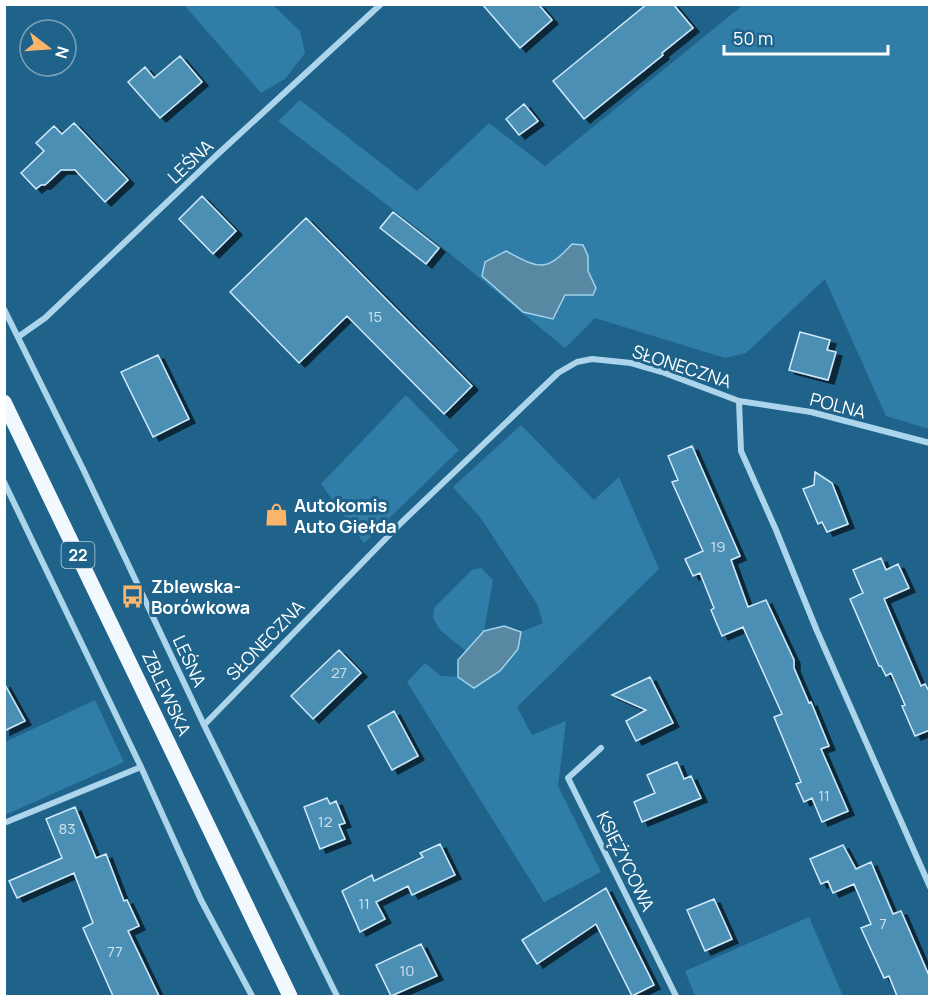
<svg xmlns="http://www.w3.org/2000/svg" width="934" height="1001" viewBox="0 0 934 1001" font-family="Manrope,sans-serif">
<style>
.green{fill:#307da7}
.water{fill:#5988a3;stroke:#9fd3ed;stroke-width:1.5}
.building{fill:#4c8fb5;stroke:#d1eaf9;stroke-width:1.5;filter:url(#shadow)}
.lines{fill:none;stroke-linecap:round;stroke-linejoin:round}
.minor{stroke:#acd5ec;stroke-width:6}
.primary{stroke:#f1f9fe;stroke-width:15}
.labels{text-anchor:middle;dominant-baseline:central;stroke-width:6;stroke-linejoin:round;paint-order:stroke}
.number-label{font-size:15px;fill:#d2e3ec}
.shield{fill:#1f638b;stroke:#bcd0dc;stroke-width:1.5}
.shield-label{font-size:16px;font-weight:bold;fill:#fff}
.street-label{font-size:18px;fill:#fff;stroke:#1f638b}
.poi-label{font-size:18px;font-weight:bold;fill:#fff;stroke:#1f638b;text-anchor:start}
</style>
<defs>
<filter id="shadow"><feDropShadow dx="6" dy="4" stdDeviation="0" flood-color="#0009"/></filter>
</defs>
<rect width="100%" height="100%" fill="#1f638b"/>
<path class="green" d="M 184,5 L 273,5 L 300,31 L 305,53 L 285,79 L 261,93 Z
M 743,5 L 929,5 L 929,429 L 886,416 L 825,279 L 746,353 L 725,358 L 595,318 L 565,348 L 443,248 L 278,121 L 300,100 L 417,191 L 489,123 L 545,166 Z
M 406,395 L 459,450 L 364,543 L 321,484 Z
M 521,425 L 594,500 L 619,477 L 659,569 L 517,707 L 532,735 L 566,721 L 558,786 L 601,872 L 544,902 L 407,682 L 425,663 L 441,676 L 458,677 L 474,688 L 518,650 L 521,632 L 543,623 L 537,604 L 480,517 L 453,487 Z
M 481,568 L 493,580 L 484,631 L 466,651 L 440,630 L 433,618 L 434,608 L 472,570 Z
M 95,700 L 124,762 L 5,815 L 5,742 Z
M 809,917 L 843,996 L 695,996 L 685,971 Z"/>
<path class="water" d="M 572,244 L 583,245 L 588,256 L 588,271 L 596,288 L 593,295 L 565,295 L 553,319 L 523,312 L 482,276 L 485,262 L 506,251 C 538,268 545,274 572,244 Z
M 504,626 L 521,632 L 518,649 L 500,671 L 474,688 L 458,677 L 458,660 L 484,631 Z"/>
<path class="building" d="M 482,4 L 538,4 L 552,20 L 520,48 Z
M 647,4 L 673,4 L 693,28 L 662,53 L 663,55 L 584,119 L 553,81 Z
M 180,56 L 202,82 L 160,118 L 128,82 L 145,67 L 154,78 Z
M 524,104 L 538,121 L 519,135 L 506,119 Z
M 74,123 L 128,180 L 105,202 L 75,170 L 61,170 L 45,185 L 41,185 L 36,189 L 21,173 L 44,151 L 36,143 L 54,126 L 62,134 Z
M 202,196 L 236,231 L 213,254 L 179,219 Z
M 393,212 L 439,248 L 426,264 L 380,228 Z
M 306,218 L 472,386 L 444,414 L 347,316 L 299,363 L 230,292 Z
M 800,332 L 830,340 L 827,350 L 836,352 L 828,380 L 789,370 Z
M 158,355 L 189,419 L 153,437 L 121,372 Z
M 692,446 L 740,556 L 731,560 L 748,607 L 766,600 L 794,660 L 794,668 L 809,703 L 811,702 L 829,746 L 821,749 L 848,811 L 822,822 L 812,798 L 804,802 L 796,784 L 801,782 L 774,717 L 782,714 L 743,627 L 722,636 L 711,610 L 714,608 L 700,573 L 693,576 L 685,559 L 703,551 L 672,482 L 678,480 L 668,456 Z
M 815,472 L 832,483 L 848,524 L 827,532 L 822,522 L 818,524 L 803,489 L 814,485 Z
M 881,558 L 886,570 L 898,564 L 909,588 L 884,599 L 921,686 L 925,684 L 930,693 L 930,730 L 915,736 L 902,706 L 905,705 L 891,673 L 886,676 L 881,666 L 879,666 L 850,599 L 863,593 L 853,570 Z
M 339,650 L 361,673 L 313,719 L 291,696 Z
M 650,677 L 673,723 L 636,741 L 626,721 L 646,710 L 612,695 Z
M 4,683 L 25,721 L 4,731 Z
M 394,711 L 418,756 L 392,770 L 368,726 Z
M 677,762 L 684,779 L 691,776 L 701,798 L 642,822 L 634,802 L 655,793 L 647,775 Z
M 327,798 L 330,804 L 336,801 L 345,823 L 339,825 L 345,839 L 320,849 L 304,807 Z
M 75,807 L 96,858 L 106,854 L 124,901 L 127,900 L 139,926 L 128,931 L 159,996 L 113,996 L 83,928 L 93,923 L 74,873 L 17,898 L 9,881 L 62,858 L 46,819 Z
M 440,844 L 455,875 L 412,895 L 408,886 L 376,902 L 385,919 L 360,932 L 342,891 L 372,875 L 374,881 L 423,857 L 420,853 Z
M 843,845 L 856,869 L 871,862 L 893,914 L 901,911 L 930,978 L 930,996 L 897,996 L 889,976 L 884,978 L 861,928 L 871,924 L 854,884 L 833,893 L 828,881 L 821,884 L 810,859 Z
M 606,888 L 654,985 L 632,996 L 596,924 L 537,964 L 522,940 Z
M 714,899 L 732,939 L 705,951 L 687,910 Z
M 421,944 L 437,976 L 391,996 L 376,965 Z"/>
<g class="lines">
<path class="minor" d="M 4,309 L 84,471 L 204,725 L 337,996
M 18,337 L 45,318 L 219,153 L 381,4
M 739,401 L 741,451 L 776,530 L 817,631 L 930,887
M 4,482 L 141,767 L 201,900 L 252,996
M 204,725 L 402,522 L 558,373 L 577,362 L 592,359 L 631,363 L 662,372 L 739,401 L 811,412 L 930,443
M 601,748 L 568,778 L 676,996
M 4,823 L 141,767"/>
<path class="primary" d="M 4,402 L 290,996"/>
</g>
<defs>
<symbol id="shop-bare" viewBox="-9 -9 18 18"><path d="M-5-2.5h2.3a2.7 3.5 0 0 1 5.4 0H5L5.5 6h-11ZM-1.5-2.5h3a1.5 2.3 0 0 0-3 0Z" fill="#fab56b" stroke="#1f638b" stroke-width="2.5" paint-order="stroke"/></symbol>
<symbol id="bus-bare" viewBox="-9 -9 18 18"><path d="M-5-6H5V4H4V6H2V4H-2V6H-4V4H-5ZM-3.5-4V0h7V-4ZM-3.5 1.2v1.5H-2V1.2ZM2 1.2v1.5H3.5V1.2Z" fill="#fab56b" stroke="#1f638b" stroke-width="2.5" paint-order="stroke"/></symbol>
</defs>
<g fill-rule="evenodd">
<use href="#shop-bare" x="260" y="498" width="33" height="33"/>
<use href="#bus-bare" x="116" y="580" width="33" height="33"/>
</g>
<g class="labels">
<g class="number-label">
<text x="375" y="316">15</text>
<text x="718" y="546">19</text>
<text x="339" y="672">27</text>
<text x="824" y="795">11</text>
<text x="325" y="821">12</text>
<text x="67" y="828">83</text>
<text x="364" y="903">11</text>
<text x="883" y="923">7</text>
<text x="115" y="951">77</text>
<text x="407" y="970">10</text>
</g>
<rect class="shield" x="61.5" y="542" width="33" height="26" rx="4.5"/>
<g class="shield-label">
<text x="78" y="555">22</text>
</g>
<g class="street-label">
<text transform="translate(190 161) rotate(-43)">LEŚNA</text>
<text transform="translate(682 366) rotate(18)">SŁONECZNA</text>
<text transform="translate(838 405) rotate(14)">POLNA</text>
<text transform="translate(265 640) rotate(-46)">SŁONECZNA</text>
<text transform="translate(190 661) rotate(65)">LEŚNA</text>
<text transform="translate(167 693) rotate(65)">ZBLEWSKA</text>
<text transform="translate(626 861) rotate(64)">KSIĘŻYCOWA</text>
</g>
<g class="poi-label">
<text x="294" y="505">Autokomis<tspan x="294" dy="21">Auto Giełda</tspan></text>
<text x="151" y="586">Zblewska-<tspan x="151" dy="21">Borówkowa</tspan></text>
</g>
</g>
<rect width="934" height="1001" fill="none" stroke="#ffffff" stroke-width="12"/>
<g transform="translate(48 48) rotate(107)"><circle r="28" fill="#1f638b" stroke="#79a1b9" stroke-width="1.5"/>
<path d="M0-4.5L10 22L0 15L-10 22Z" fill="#fab56b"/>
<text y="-9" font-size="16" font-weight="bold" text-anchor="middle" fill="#ffffff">N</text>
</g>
<path d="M724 45v9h164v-9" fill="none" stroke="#ffffff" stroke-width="3"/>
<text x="733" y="45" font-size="18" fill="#ffffff" stroke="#1f638b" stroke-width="4.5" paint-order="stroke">50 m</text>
</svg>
